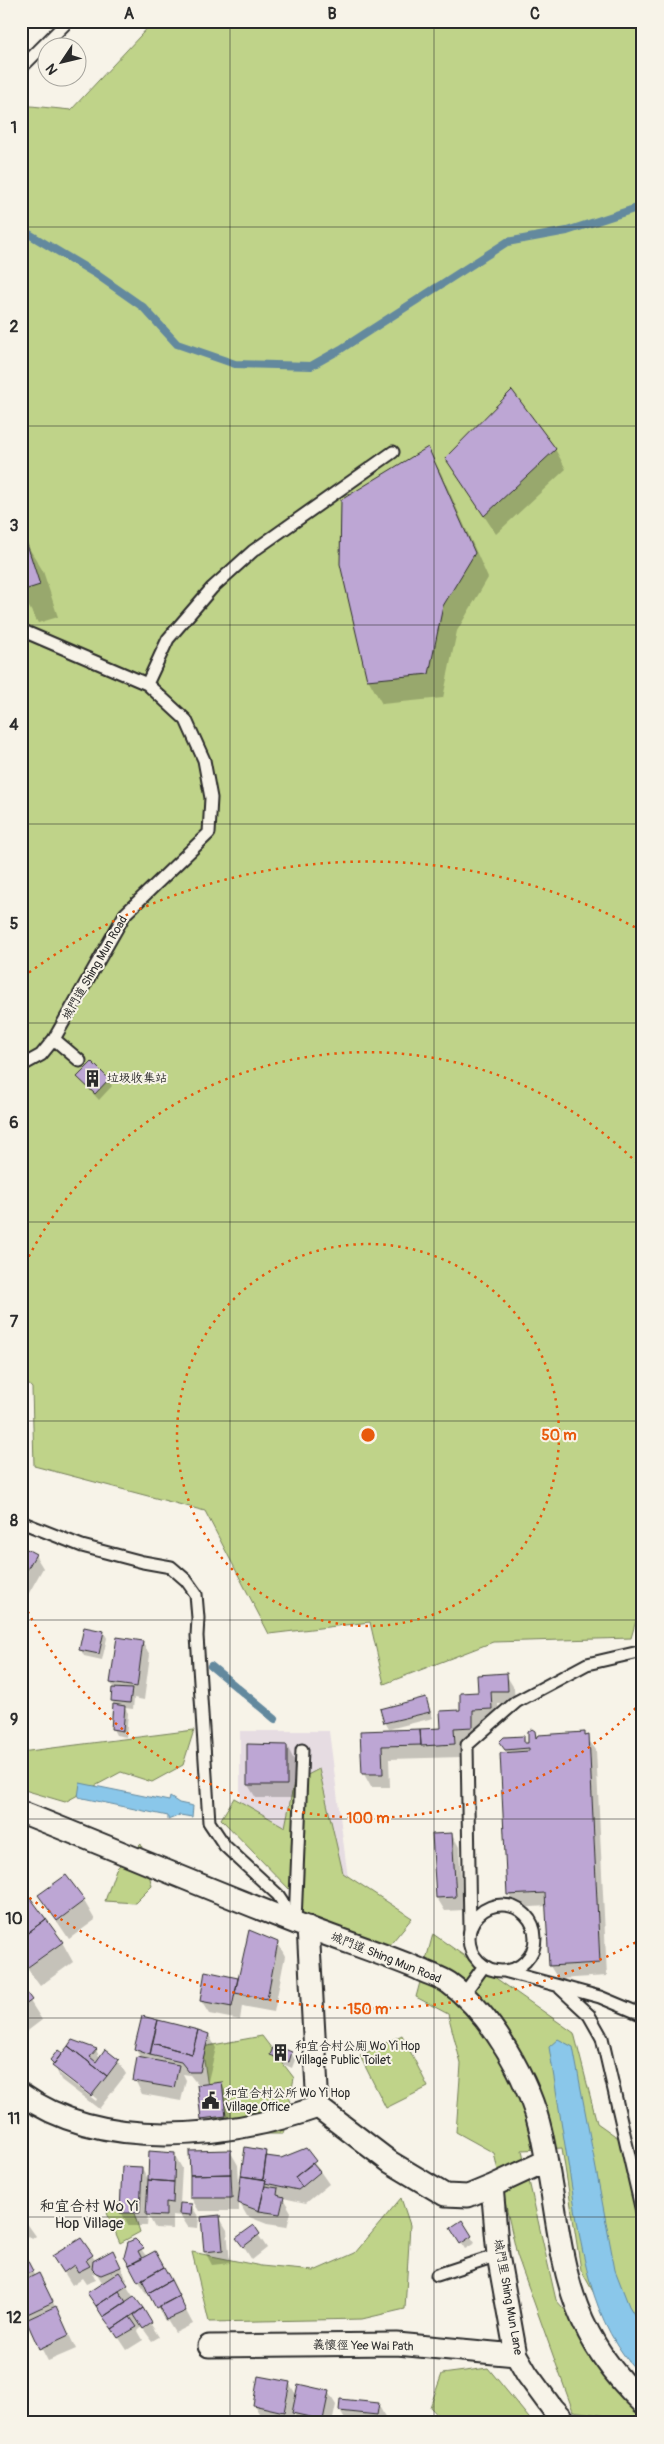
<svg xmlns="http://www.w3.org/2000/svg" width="664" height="2444" viewBox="0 0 664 2444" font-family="Pangolin,'LXGW WenKai TC',sans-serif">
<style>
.built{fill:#e6dce2}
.green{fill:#bfd389;stroke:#757f5a}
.water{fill:#8ac7ea;stroke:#64899e}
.shadow{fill:#0003;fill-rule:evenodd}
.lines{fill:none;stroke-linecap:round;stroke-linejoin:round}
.stream{stroke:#64899e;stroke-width:8}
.building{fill:#bda6d4;stroke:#2b2b2b}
.service-casing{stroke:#2b2b2b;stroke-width:15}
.minor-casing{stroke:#2b2b2b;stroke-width:25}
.service{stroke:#f7f3e8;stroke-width:11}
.minor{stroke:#f7f3e8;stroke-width:21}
.grid{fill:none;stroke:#2b2b2b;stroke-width:1;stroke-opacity:0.55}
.ring{fill:none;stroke:#e8590c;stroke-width:2.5;stroke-dasharray:2.5 5}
.labels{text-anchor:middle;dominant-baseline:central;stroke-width:4;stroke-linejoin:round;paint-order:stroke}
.street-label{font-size:12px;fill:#2b2b2b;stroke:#f7f3e8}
.poi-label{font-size:12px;fill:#2b2b2b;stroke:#f7f3e8;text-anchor:start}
.quarter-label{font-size:15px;fill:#2b2b2b;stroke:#f7f3e8}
.centre{fill:#e8590c;stroke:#f7f3e8;stroke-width:2.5}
.ring-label{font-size:15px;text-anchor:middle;font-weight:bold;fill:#e8590c;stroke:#f7f3e8;stroke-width:4;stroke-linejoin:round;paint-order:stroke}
.neatline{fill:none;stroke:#2b2b2b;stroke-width:2}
.grid-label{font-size:16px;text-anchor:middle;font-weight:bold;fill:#2b2b2b}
</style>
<rect width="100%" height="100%" fill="#f7f3e8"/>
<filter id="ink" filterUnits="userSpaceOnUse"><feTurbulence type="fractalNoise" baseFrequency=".02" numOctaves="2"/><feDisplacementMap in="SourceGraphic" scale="10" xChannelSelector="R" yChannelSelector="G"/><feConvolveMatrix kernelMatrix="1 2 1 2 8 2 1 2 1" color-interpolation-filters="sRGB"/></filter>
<g filter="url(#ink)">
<path class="built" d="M 240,1731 L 329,1731 L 349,1886 L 313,1892 L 279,1881 L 282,1871 L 240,1833 Z"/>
<path class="green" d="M 154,21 L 643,21 L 643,1596 L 631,1638 L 493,1642 L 384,1684 L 370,1622 L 269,1634 L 205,1511 L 34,1466 L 32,1388 L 21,1376 L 21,105 L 71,110 Z
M 194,1730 L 183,1765 L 152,1782 L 121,1772 L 65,1802 L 21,1789 L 21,1752 Z
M 319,1769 L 343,1873 L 412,1918 L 384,1952 L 287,1906 L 291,1891 L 221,1819 L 234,1798 L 285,1827 L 294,1782 Z
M 141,1844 L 152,1886 L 135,1903 L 105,1901 L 116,1869 Z
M 433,1934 L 574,2033 L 597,2123 L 638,2152 L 643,2161 L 643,2362 L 625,2349 L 581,2270 L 562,2148 L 522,2150 L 556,2300 L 643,2398 L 643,2423 L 619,2423 L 614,2417 L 573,2411 L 517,2255 L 494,2153 L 456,2132 L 461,2064 L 448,2014 L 416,1997 Z
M 402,2035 L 428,2087 L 386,2108 L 360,2056 Z
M 262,2036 L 294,2078 L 283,2134 L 215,2134 L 202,2047 Z
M 401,2198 L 410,2225 L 405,2309 L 362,2319 L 209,2322 L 192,2252 L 261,2266 L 314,2271 L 355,2253 Z
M 116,2202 L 133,2210 L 140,2232 L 120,2243 L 107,2213 Z
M 488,2368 L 533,2423 L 445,2423 L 430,2407 L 442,2374 Z"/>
<path class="water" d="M 80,1783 L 169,1801 L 170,1797 L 179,1803 L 193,1806 L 192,1817 L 180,1815 L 168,1820 L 168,1816 L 78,1797 Z
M 558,2039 L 573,2047 L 615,2270 L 629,2306 L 643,2330 L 643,2377 C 589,2325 581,2245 570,2176 C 563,2133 556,2090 549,2047 Z"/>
<path class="shadow" d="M 427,449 L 441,473 L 488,578 L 457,631 L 443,698 L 382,704 L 368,679 Z
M 555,449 L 566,469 L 496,534 L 446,458 Z
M 24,540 L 43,571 L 58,617 L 38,623 L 21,593 L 21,541 Z
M 78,1077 L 108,1080 L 112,1086 L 99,1100 Z
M 21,1548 L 35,1555 L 43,1568 L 25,1600 L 21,1598 Z
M 104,1632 L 107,1638 L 102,1660 L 84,1656 L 81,1650 Z
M 142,1642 L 150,1655 L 144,1700 L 134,1698 L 133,1709 L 125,1708 L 128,1713 L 126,1737 L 116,1735 L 113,1729 L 115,1705 L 112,1701 L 113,1687 L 111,1683 Z
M 506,1675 L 514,1688 L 515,1704 L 498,1704 L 499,1722 L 480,1723 L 480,1740 L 461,1741 L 462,1757 L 389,1759 L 390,1787 L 371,1787 L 364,1774 L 361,1733 L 442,1729 L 479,1693 Z
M 425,1698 L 433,1718 L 389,1729 L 385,1722 Z
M 535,1732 L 537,1737 L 584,1734 L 596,1750 L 607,1976 L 558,1979 L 550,1966 L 547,1906 L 516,1908 L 509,1894 L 507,1754 L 501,1743 L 523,1737 L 527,1744 L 529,1744 Z
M 287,1746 L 294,1760 L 294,1798 L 256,1798 L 248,1785 Z
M 452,1834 L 459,1847 L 463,1910 L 445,1911 L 437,1898 L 434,1835 Z
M 21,1888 L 62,1942 L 73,1962 L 40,1986 L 21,1960 Z
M 40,1896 L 84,1901 L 95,1920 L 69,1939 Z
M 278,1943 L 285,1956 L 274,2012 L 242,2006 L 240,2020 L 209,2014 L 201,2001 L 206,1973 L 239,1979 Z
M 21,1987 L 42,2020 L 21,2036 Z
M 209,2035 L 216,2048 L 207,2085 L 221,2083 L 229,2097 L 233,2129 L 210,2132 L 202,2119 L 198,2085 L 190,2075 L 183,2074 L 186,2080 L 181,2101 L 142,2094 L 135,2080 L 141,2059 L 135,2048 Z
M 96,2050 L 100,2058 L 106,2051 L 118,2061 L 126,2074 L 99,2109 L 61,2080 L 52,2060 L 59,2052 L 62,2055 ZM 59,2070 L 97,2099 L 96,2101 L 59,2073 Z
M 291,2053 L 295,2060 L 292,2068 L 276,2061 L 272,2055 Z
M 246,2148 L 266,2152 L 269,2158 L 281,2159 L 305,2150 L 329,2184 L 306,2203 L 283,2198 L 291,2212 L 287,2227 L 267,2224 L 247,2216 L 239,2202 L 239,2211 L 199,2211 L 191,2198 L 190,2153 L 230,2151 L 238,2165 L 240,2197 Z
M 174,2154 L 182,2168 L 180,2204 L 191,2205 L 199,2218 L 198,2228 L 188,2227 L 181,2216 L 173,2215 L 173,2229 L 155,2228 L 148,2215 L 147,2226 L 129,2226 L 121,2212 L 142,2168 L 149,2181 Z
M 21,2215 L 36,2236 L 32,2239 L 29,2236 L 21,2243 Z
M 219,2217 L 227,2230 L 230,2263 L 212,2265 L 205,2252 Z
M 461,2222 L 475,2243 L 465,2249 L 452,2228 Z
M 253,2227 L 267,2248 L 252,2260 L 238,2238 Z
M 80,2239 L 96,2261 L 120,2265 L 127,2280 L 124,2282 L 159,2337 L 152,2341 L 142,2327 L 138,2331 L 143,2340 L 127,2350 L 89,2293 L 103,2284 L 96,2272 L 93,2274 L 96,2280 L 86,2284 L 82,2278 L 72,2285 L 62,2269 Z
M 134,2240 L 147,2257 L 162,2266 L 193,2324 L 175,2333 L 167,2320 L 165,2321 L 150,2292 L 146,2294 L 126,2257 Z
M 21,2249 L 35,2277 L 46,2288 L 76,2349 L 48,2361 L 21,2309 Z
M 289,2383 L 297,2396 L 328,2392 L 336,2405 L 332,2423 L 299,2423 L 294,2414 L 292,2423 L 262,2418 L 254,2405 Z
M 378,2404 L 385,2417 L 385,2423 L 347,2423 L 340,2411 Z"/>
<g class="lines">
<path class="stream" d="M 21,231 L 29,234 L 96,274 L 143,307 L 177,344 L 235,364 L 311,366 L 341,349 L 507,242 L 567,231 L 643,206
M 211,1666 L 275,1719"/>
</g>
<path class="building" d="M 512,390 L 556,449 L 484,516 L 445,458 Z
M 428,447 L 475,553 L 443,606 L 429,674 L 367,680 L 340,564 L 341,500 Z
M 25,538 L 40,585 L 21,591 L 21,540 Z
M 92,1062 L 109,1079 L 95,1094 L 77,1077 Z
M 21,1546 L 36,1554 L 21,1580 Z
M 84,1627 L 104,1631 L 99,1654 L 79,1650 Z
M 117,1637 L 143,1641 L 137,1687 L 110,1683 Z
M 507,1673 L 508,1691 L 491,1691 L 492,1709 L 473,1710 L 473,1727 L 454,1728 L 455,1744 L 421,1746 L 420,1729 L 441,1728 L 440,1711 L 460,1710 L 460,1693 L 478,1692 L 477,1675 Z
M 112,1688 L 132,1689 L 130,1703 L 111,1701 Z
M 426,1697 L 430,1712 L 384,1723 L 380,1709 Z
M 113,1704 L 125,1706 L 123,1731 L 111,1729 Z
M 420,1729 L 421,1745 L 382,1746 L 383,1774 L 362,1774 L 360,1731 Z
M 532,1729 L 535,1731 L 536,1738 L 538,1735 L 585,1732 L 585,1736 L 589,1735 L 600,1963 L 549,1966 L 545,1893 L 507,1895 L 500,1753 L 529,1751 L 529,1748 L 505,1750 L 499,1742 L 504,1737 L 524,1736 L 524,1743 L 528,1743 L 528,1732 Z
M 247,1744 L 287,1745 L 287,1785 L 247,1785 Z
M 452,1833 L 456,1897 L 436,1898 L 432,1834 Z
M 66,1875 L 85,1900 L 57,1921 L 38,1895 Z
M 29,1896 L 46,1919 L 21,1938 L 21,1902 Z
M 46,1919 L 63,1942 L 28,1967 L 21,1958 L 21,1938 Z
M 249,1930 L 278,1942 L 267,1999 L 235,1993 Z
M 205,1971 L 238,1978 L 232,2007 L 200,2001 Z
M 21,1985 L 32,2000 L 21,2008 Z
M 142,2016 L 158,2020 L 150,2055 L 134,2049 Z
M 158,2020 L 198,2030 L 192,2054 L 152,2043 Z
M 198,2030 L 209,2034 L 200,2072 L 189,2072 L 181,2062 L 150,2055 L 152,2043 L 192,2054 Z
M 72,2040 L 97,2049 L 90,2057 L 96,2062 L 105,2049 L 119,2060 L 107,2076 L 68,2046 Z
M 274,2045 L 292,2052 L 289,2062 L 270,2055 Z
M 68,2046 L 107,2076 L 91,2096 L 52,2066 Z
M 58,2050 L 62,2053 L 54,2064 L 50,2060 Z
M 137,2057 L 179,2065 L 174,2088 L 133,2081 Z
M 222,2082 L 226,2116 L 201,2119 L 197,2085 Z
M 245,2147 L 267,2151 L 263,2179 L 241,2176 Z
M 306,2148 L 316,2161 L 295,2177 L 302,2187 L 298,2190 L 265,2183 L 266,2180 L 263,2179 L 266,2156 L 281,2158 Z
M 231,2150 L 231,2174 L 190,2175 L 189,2151 Z
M 149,2151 L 175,2153 L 174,2182 L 148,2180 Z
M 312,2163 L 320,2172 L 302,2187 L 295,2177 Z
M 122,2166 L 142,2167 L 140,2213 L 120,2213 Z
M 231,2174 L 232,2198 L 190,2198 L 190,2175 Z
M 241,2176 L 266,2180 L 259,2211 L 238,2203 Z
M 148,2180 L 174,2182 L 173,2203 L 166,2202 L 166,2216 L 146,2215 Z
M 265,2186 L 278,2188 L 277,2195 L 284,2197 L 280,2214 L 259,2211 Z
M 180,2203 L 192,2204 L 191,2215 L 179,2214 Z
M 220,2215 L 223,2250 L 204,2252 L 201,2217 Z
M 462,2220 L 472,2236 L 460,2244 L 450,2228 Z
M 254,2225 L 260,2234 L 243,2247 L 236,2238 Z
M 81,2238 L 93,2255 L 86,2260 L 90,2266 L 78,2272 L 74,2265 L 63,2273 L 52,2256 Z
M 135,2239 L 144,2248 L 138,2251 L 142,2259 L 129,2265 L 124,2257 L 128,2242 Z
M 21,2248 L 33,2271 L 21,2277 Z
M 113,2250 L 121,2267 L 101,2275 L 96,2273 L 92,2269 L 93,2261 Z
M 155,2251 L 164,2267 L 138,2282 L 129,2265 Z
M 164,2267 L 171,2280 L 148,2293 L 142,2279 Z
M 119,2272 L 128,2285 L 96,2306 L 87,2293 Z
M 39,2273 L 53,2302 L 23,2316 L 21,2312 L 21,2282 Z
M 171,2280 L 179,2296 L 156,2308 L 148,2293 Z
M 119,2291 L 126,2302 L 103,2317 L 96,2306 Z
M 134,2296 L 143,2308 L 112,2329 L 103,2317 Z
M 179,2296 L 186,2311 L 166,2320 L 159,2307 Z
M 56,2306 L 69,2335 L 39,2349 L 26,2320 Z
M 143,2308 L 152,2323 L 143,2329 L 134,2315 Z
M 130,2317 L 137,2327 L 118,2338 L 112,2329 Z
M 258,2376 L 290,2382 L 284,2412 L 253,2405 Z
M 298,2384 L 329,2391 L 323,2420 L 292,2413 Z
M 340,2399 L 379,2403 L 377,2415 L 339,2411 Z"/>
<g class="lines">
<defs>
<path id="service" d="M 21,68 L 68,21
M 21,630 L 147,684 L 186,720 L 204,760 L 211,798 L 209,833 L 125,914 L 54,1039 L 41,1055 L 21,1066
M 147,684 L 168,639 L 212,588 L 253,551 L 393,452
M 54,1039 L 80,1061
M 21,1522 L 82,1546 L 143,1562 L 171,1567 L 186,1580 L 196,1594 L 198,1618 L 197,1636 L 209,1822 L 225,1846 L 278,1895 L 282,1901 L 289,1919
M469 1938a33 33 0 1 1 66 0a33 33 0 1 1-66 0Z
M 295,1922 L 302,1750
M 470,1929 L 467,1745 L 516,1702 L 587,1664 L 643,1651
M 504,1971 L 600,1997 L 643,2015
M 560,1988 L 589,2015 L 602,2038 L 643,2216
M 463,1995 L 484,1966
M 437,2275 L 498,2255"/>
<path id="minor" d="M 21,1812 C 117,1850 213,1891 309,1928 C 346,1942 383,1954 419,1969 C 429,1974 440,1977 449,1983 C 492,2014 530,2082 541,2132 C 565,2241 554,2319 643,2403
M 308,1927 L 318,2107 L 390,2162 L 445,2195 L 468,2196 L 492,2186 L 498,2255 L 516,2355 L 527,2374 L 552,2408 L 566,2423
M 21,2094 C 102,2152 229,2138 318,2107
M 492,2186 L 546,2161
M 209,2346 L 397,2344 L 516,2355"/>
</defs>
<use href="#service" class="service-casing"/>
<use href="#minor" class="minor-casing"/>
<use href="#service" class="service"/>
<use href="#minor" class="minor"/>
</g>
</g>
<path class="grid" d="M 230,21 L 230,2423M 434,21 L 434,2423M 21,227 L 643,227M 21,426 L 643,426M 21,625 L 643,625M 21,824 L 643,824M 21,1023 L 643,1023M 21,1222 L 643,1222M 21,1421 L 643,1421M 21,1620 L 643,1620M 21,1819 L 643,1819M 21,2018 L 643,2018M 21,2217 L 643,2217"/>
<g class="ring">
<circle cx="368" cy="1435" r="191"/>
<path d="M641 1703A383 383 0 0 1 22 1600M22 1270A383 383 0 0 1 641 1167"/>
<path d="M642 1939A574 574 0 0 1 23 1893M23 977A574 574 0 0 1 642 931"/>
</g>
<defs>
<symbol id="building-bare" viewBox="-9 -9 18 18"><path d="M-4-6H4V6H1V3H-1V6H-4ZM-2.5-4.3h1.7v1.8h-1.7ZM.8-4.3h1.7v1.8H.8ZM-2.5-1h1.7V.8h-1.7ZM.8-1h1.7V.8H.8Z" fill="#2b2b2b" stroke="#f7f3e8" stroke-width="2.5" paint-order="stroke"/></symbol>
<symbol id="civic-bare" viewBox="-9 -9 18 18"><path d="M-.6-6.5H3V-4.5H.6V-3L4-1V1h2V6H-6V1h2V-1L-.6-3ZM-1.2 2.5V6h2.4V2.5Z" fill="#2b2b2b" stroke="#f7f3e8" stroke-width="2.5" paint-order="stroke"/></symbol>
</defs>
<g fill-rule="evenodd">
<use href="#building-bare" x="80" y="1066" width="25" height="25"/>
<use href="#building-bare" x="268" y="2040" width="25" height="25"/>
<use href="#civic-bare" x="198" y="2088" width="25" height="25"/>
</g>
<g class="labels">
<g class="street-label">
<text transform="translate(95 968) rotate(-60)">城門道 Shing Mun Road</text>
<text transform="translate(386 1958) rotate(22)">城門道 Shing Mun Road</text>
<text transform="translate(508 2297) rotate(80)">城門里 Shing Mun Lane</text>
<text transform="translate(363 2346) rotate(1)">義懷徑 Yee Wai Path</text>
</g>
<g class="poi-label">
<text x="107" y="1078">垃圾收集站</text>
<text x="295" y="2046">和宜合村公廁 Wo Yi Hop<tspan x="295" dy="14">Village Public Toilet</tspan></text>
<text x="225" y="2093">和宜合村公所 Wo Yi Hop<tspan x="225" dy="14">Village Office</tspan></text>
</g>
<g class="quarter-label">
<text x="89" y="2206">和宜合村 Wo Yi<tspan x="89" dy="17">Hop Village</tspan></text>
</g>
</g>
<circle cx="368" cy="1435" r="8" class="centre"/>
<g class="ring-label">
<text x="559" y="1440">50 m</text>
<text x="368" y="1823">100 m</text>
<text x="368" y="2014">150 m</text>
</g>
<rect width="664" height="2444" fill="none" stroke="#f7f3e8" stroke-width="55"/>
<g transform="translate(62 62) rotate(235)"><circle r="24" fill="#f7f3e8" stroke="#a5a39c"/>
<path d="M0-4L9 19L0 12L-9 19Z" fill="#2b2b2b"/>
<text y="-8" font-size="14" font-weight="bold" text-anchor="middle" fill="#2b2b2b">N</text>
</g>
<rect x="28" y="28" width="608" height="2388" class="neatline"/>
<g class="grid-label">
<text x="129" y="19">A</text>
<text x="332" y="19">B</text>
<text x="535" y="19">C</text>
<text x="14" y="133">1</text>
<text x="14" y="332">2</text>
<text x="14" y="531">3</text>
<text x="14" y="730">4</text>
<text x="14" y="929">5</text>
<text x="14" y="1128">6</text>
<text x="14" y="1327">7</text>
<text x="14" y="1526">8</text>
<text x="14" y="1725">9</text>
<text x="14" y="1924">10</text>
<text x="14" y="2124">11</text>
<text x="14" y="2323">12</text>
</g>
</svg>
